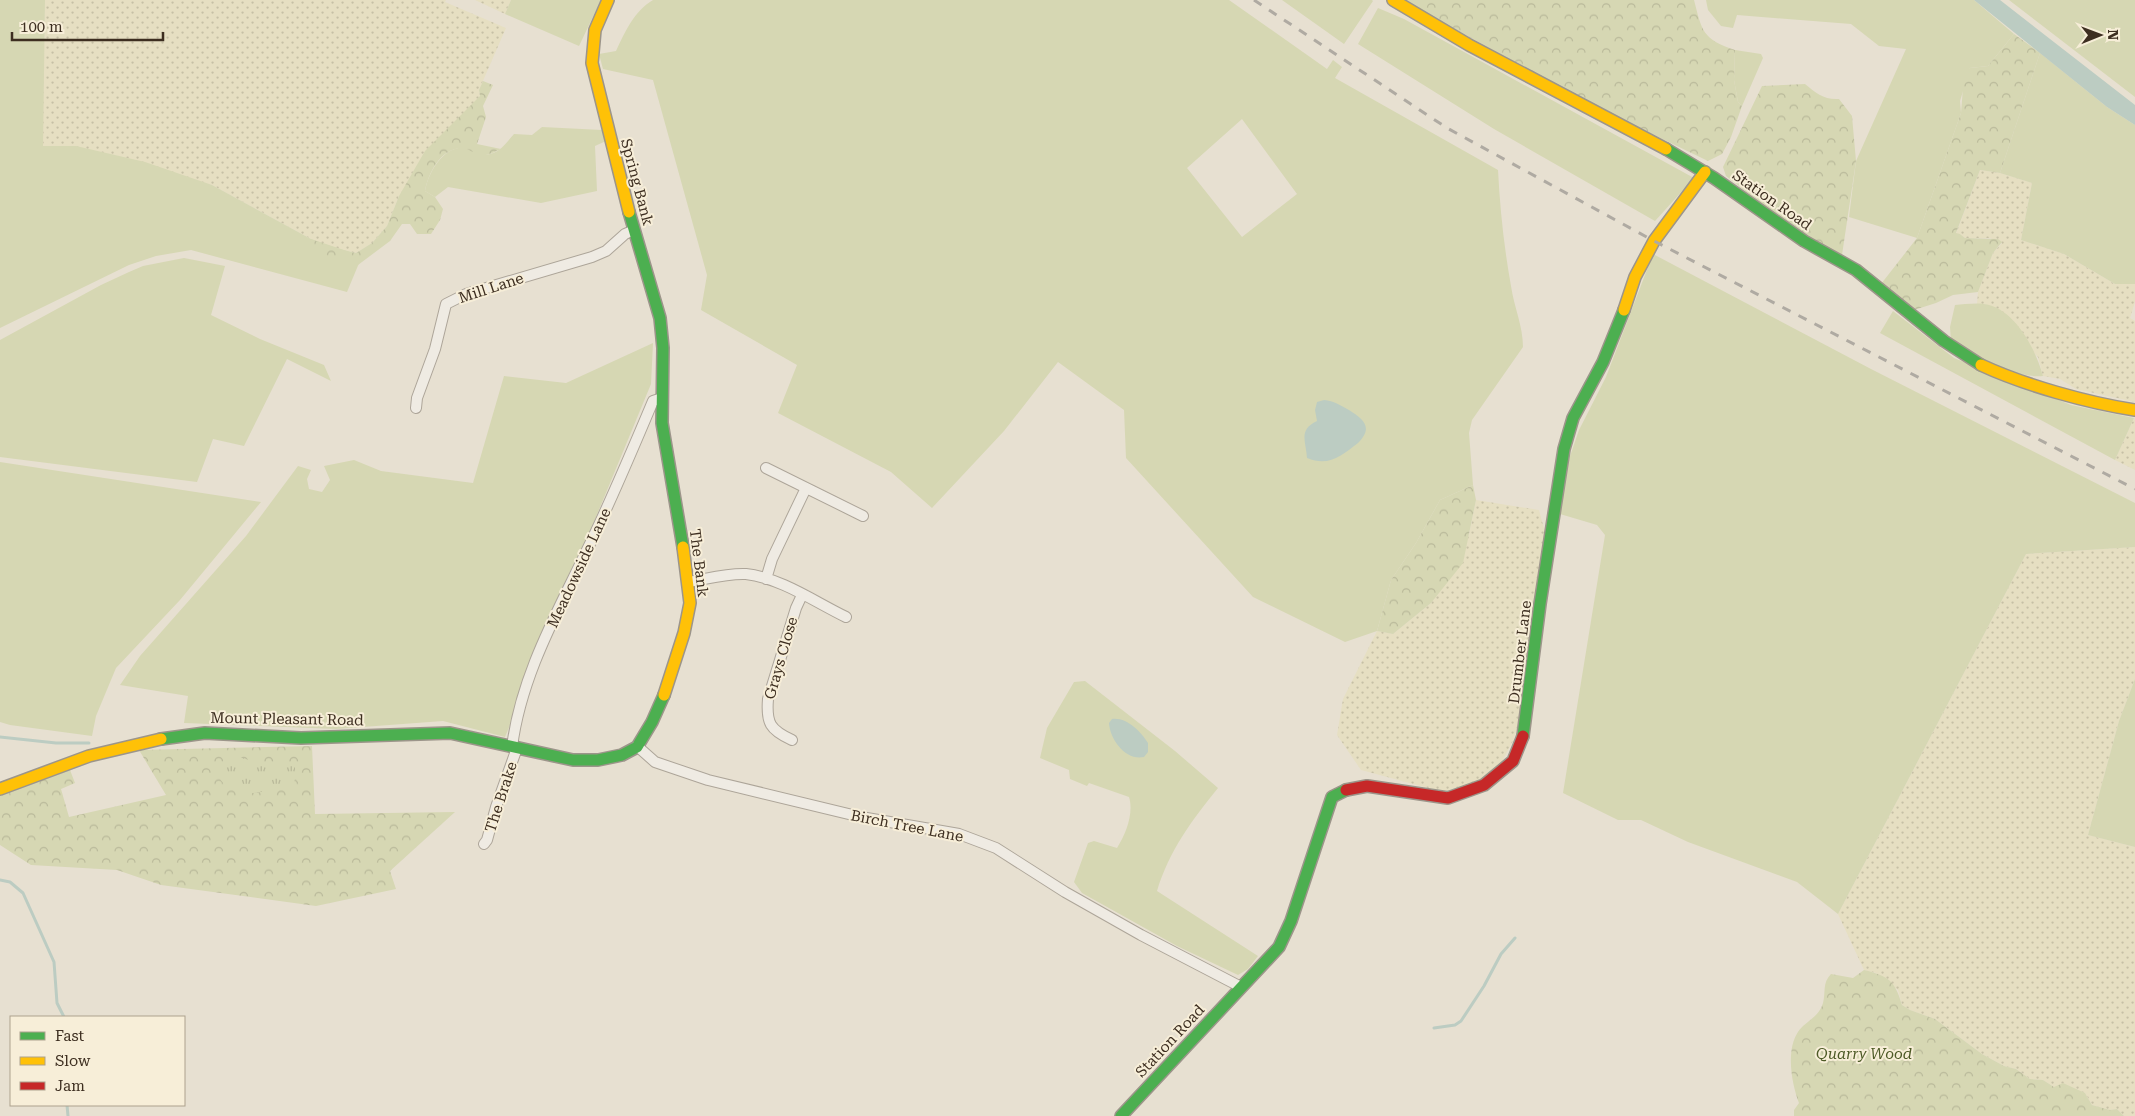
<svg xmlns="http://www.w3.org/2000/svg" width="2135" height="1116" viewBox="0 0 2135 1116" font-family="'Roboto Serif',serif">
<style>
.farmland{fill:url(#farmland-dots)}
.grass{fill:#d6d7b3;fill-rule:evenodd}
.forest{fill:url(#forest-crowns)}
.park{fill:url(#park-tufts)}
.water{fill:#bcccc2}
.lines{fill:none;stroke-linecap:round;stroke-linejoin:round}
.stream{stroke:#bcccc2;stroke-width:3}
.street-casing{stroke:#ada599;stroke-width:12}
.fast-casing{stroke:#9c958a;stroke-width:14}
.slow-casing{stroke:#9c958a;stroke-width:14}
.jam-casing{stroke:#9c958a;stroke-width:14}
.street{stroke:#efebe3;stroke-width:10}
.fast{stroke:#4caf50;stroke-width:11}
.slow{stroke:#ffc107;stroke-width:11}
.jam{stroke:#c62828;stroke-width:11}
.rail{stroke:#afaaa2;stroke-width:3;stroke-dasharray:9 9;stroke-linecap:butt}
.labels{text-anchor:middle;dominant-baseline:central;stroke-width:4;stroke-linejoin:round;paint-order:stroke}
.street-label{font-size:15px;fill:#3d2e20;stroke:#f7eed8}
.park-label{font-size:15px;font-style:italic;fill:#4d5a26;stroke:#f7eed8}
</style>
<defs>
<pattern id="farmland-dots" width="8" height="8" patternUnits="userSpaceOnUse" patternTransform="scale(1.25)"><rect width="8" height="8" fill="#e6dfc2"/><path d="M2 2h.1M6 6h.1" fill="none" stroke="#c6c0a6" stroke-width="1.8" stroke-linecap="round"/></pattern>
<pattern id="forest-crowns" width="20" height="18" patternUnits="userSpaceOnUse" patternTransform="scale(1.25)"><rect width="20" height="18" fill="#d6d7b3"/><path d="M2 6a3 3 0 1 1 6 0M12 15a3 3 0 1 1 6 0" fill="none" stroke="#b9b99a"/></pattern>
<pattern id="park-tufts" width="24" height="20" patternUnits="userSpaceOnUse" patternTransform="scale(1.25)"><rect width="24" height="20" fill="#d6d7b3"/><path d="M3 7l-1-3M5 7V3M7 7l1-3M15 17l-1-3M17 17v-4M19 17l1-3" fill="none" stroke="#b9b99a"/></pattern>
</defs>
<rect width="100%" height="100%" fill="#e7e0d1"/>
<path class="farmland" d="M 45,0 L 446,0 L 445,2 L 506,28 L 479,90 L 480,96 L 399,196 L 387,226 L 372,243 L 356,253 L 335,248 L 311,239 L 212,185 L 42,146 Z
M 475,0 L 511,0 L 505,14 Z
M 1980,170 L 2000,173 L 2032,183 L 2021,240 L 2064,254 L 2115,284 L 2135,284 L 2135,302 L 2130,318 L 2135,321 L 2135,402 L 2076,389 L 2060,379 L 2043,376 L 2038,357 L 1985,304 L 1977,304 L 1978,292 L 1993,253 L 2002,243 L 1990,238 L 1965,238 L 1960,234 L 1956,234 Z
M 2134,418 L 2135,418 L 2135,470 L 2115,460 Z
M 1476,500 L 1539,510 L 1546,536 L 1523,710 L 1513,741 L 1499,767 L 1479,781 L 1443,792 L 1361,770 L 1337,735 L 1343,699 L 1377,631 L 1393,634 L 1431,603 L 1469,535 Z
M 2135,547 L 2135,679 L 2119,721 L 2088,835 L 2135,847 L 2135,1116 L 2124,1116 L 2117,1109 L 2110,1110 L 2092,1105 L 2085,1093 L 2054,1087 L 2043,1080 L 2030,1079 L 2016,1069 L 2004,1066 L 1982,1054 L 1935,1019 L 1910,1010 L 1902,1005 L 1898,990 L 1876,973 L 1864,970 L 1838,914 L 2026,554 Z"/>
<path class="grass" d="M 0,0 L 45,0 L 43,146 L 76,146 L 145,162 L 212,185 L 311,239 L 362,256 L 347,292 L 191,250 L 156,256 L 129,265 L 0,328 Z
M 511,0 L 601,0 L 579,46 L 505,14 Z
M 653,0 L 1229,0 L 1327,69 L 1333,60 L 1342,67 L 1335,78 L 1498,170 C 1500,209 1504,247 1511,286 C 1514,307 1523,326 1523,347 L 1472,420 L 1469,433 L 1473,485 L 1440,500 L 1416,543 L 1391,580 L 1377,631 L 1345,642 L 1253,597 L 1126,458 L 1124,410 L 1058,362 L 1004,431 L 932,508 L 891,472 L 778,413 L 797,365 L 701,310 L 707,275 L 653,80 L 603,69 L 599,54 L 616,51 C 625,32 634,11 653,0 ZM 1242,119 L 1297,194 L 1242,237 L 1187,168 Z
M 1282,0 L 1372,0 L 1373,1 L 1344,44 Z
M 1706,0 L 1974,0 L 2014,34 L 1988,66 L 1970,68 L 1960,101 L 1961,113 L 1917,238 L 1849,217 L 1856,161 L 1906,49 L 1879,46 L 1851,24 L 1737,15 L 1733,28 L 1721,26 L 1708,10 Z
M 2009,0 L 2135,0 L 2135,97 Z
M 1378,8 L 1404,19 L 1694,178 L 1655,221 L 1494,129 L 1358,44 Z
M 1735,50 L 1761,54 L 1763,58 L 1742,106 L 1738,102 L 1734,80 Z
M 2040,53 L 2107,107 L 2135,125 L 2135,284 L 2115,284 L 2064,254 L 2021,240 L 2032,183 L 2000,173 Z
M 542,127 L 602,130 L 606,141 L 595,146 L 597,191 L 541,203 L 448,187 L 435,197 L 425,191 C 428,172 445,143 468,148 C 477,150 480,157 490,154 C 501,151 506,143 514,134 L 532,135 Z
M 1653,254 L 1871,369 L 2135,503 L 2135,547 L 2026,554 L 1838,914 L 1797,882 L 1688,842 L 1641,820 L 1618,820 L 1563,793 L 1605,535 L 1597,525 L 1560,514 L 1568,462 L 1579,430 L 1606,377 Z
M 184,258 L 225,266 L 211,315 L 260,339 L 324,365 L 331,381 L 287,359 L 244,446 L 213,439 L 197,482 L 0,457 L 0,340 L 101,285 L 129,272 L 143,266 Z
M 1965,304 C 1971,304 1978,303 1984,304 C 2015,308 2036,350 2043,376 C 2019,379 1969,357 1951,341 L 1950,327 L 1955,305 Z
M 1893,311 L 1954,358 L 2071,405 L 2134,418 L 2115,460 L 1880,333 Z
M 653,343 L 651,384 L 505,737 L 443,721 L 336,729 L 184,723 L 188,696 L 120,685 L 140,656 L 246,536 L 298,466 L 311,470 L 307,479 L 309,489 L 322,492 L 330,480 L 324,466 L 354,460 L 381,471 L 473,483 L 504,376 L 566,383 Z
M 0,462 L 261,502 L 180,600 L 116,668 L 96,716 L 92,736 L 10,725 L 0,722 Z
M 2135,679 L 2135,847 L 2088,835 L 2119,721 Z
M 1085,681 L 1175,751 L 1218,788 C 1192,820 1169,851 1157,891 L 1258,956 L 1248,969 L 1238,975 L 1177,946 L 1082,893 L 1074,882 L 1088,843 L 1094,841 L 1117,848 C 1126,834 1134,813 1129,797 L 1089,783 L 1087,786 L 1070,779 L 1069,770 L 1040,758 L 1047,728 L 1074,682 Z"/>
<path class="forest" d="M 1404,0 L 1694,0 C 1702,31 1702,39 1735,50 L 1734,80 L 1738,102 L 1742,106 L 1731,137 L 1722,154 L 1708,161 C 1604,112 1504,57 1404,0 Z
M 2014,34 L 2040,53 L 2000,173 L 1980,170 L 1956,233 L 1960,234 L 1965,238 L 1998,239 L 2002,242 L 1993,253 L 1978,292 L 1953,295 L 1936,303 L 1914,310 L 1881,284 L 1917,238 L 1961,113 L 1964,75 L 1970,68 L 1988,66 Z
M 483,81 L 493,85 L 483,106 L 486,117 L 477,144 L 501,149 C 494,152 486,157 479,155 C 471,152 469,148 461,148 C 440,149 428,174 425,191 L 435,197 L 443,209 L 440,220 L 431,234 L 417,234 L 410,224 L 402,224 L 390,241 L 358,265 L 325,255 L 312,246 L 311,239 L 335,248 L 356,253 L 372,243 L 387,226 L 399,196 L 425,151 L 480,96 L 479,90 Z
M 1805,84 C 1816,93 1824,100 1839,99 L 1852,116 L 1856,161 L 1842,255 L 1792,228 L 1726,176 L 1723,167 L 1762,86 Z
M 1473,485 L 1476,500 L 1463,563 L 1431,603 L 1393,634 L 1377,631 L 1391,580 L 1416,543 L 1440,500 Z
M 312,746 L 315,814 L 455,812 L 390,871 L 396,889 L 316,906 L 161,885 L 117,870 L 31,865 L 0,845 L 0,785 L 70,770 L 75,783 L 61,789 L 69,817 L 166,795 L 139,750 Z
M 1864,970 C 1889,976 1895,981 1902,1005 L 1910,1010 L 1935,1019 L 1982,1054 L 2004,1066 L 2016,1069 L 2030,1079 L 2043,1080 L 2054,1087 L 2063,1083 L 2085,1093 L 2092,1105 L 2110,1110 L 2117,1109 L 2124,1116 L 1794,1116 L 1794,1110 L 1799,1103 C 1791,1082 1784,1043 1803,1026 C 1811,1019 1820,1014 1823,1003 C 1826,992 1822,983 1831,974 L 1853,978 Z"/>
<path class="park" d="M 233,755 L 255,762 L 273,764 L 295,762 L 295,779 L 293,785 C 269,790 237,803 220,779 L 223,760 Z"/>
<path class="water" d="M 1974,0 L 2000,0 L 2135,105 L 2135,125 L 2107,107 Z
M 1324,400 C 1334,401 1340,405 1349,410 C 1363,419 1374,427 1358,443 C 1341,456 1329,467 1307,458 C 1306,441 1298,430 1317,421 L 1315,410 L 1317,402 Z
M 1112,719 C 1127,717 1141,732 1148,743 L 1148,752 L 1144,757 C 1126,761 1110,740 1109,723 Z"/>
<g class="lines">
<path class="stream" d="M 0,737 L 56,743 L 89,743
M 0,880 L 10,882 L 23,893 L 54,962 L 57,1003 L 64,1017
M 1434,1028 L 1455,1025 L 1461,1021 L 1484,986 L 1501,954 L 1515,938
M 67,1105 L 68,1116"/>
<defs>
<path id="street" d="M 416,408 L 417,398 L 435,349 L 446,304 L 466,294 L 592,257 L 606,251 L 625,234 L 634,230
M 766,468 L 863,516
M 766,579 L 772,559 L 806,488
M 688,582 C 707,579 727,573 746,574 C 781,578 815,602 846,617
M 792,740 C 770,730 766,723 768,699 L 796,608 L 802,595
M 637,746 L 655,762 L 708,780 L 861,817 L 959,834 L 996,848 L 1065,892 L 1141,935 L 1241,987
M 512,747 C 521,676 557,613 587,550 C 611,501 632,451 653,401 L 662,398
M 484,844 L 487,840 L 496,807 L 517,748"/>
<path id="fast" d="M 1666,149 L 1714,178 L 1804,241 L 1856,270 L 1944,341 L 1981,365
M 629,212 L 660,318 L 663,348 L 662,423 L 683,547
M 1523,736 L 1540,604 L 1564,449 L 1573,418 L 1603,362 L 1624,310
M 161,739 L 205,733 L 301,738 L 450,733 L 573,760 L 598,760 L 622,755 L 637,747 L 652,722 L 664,695
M 1121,1116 L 1279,947 L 1291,921 L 1332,797 L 1346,790"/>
<path id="slow" d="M 608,0 L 595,30 L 592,63 L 629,212
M 1393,0 L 1469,45 L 1666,149
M 1624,310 L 1635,277 L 1654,241 L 1705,172
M 1981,365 C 2024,385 2088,403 2135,410
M 664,695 L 684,633 L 690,603 L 683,547
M 0,789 L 89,756 L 161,739"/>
<path id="jam" d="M 1346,790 L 1367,786 L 1448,798 L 1484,785 L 1513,761 L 1523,736"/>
</defs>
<use href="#street" class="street-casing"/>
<use href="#fast" class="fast-casing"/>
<use href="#slow" class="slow-casing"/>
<use href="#jam" class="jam-casing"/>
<use href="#street" class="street"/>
<use href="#fast" class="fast"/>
<use href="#slow" class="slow"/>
<use href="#jam" class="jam"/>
<path class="rail" d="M 1254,0 L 1447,128 L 1654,241 L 2135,489"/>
</g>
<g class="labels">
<g class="street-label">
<text transform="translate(637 182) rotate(75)">Spring Bank</text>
<text transform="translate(1772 200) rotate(35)">Station Road</text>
<text transform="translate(491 288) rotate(-18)">Mill Lane</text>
<text transform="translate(699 563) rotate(83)">The Bank</text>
<text transform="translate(579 568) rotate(-65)">Meadowside Lane</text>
<text transform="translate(1520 652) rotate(-83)">Drumber Lane</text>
<text transform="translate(781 658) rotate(-74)">Grays Close</text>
<text transform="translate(287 719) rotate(1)">Mount Pleasant Road</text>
<text transform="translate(501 797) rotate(-72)">The Brake</text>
<text transform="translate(907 826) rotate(11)">Birch Tree Lane</text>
<text transform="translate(1170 1041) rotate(-47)">Station Road</text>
</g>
<g class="park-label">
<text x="1864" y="1054">Quarry Wood</text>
</g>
</g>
<rect x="10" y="1016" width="175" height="90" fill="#f7eed8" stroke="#ada18e"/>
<rect x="20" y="1032" width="25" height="8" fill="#4caf50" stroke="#ada18e"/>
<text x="55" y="1041" font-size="15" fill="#3d2e20">Fast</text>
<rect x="20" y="1057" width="25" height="8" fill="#ffc107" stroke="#ada18e"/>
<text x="55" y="1066" font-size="15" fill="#3d2e20">Slow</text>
<rect x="20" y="1082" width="25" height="8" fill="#c62828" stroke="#ada18e"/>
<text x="55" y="1091" font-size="15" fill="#3d2e20">Jam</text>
<g transform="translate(2100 35) rotate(89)" stroke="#f7eed8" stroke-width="4" paint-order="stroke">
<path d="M0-4L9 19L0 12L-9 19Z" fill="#3d2e20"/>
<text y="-8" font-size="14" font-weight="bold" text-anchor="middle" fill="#3d2e20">N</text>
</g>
<path d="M12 32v8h151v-8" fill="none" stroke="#3d2e20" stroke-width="2.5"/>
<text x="20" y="32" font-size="15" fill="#3d2e20" stroke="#f7eed8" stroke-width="4" paint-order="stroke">100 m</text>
</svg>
